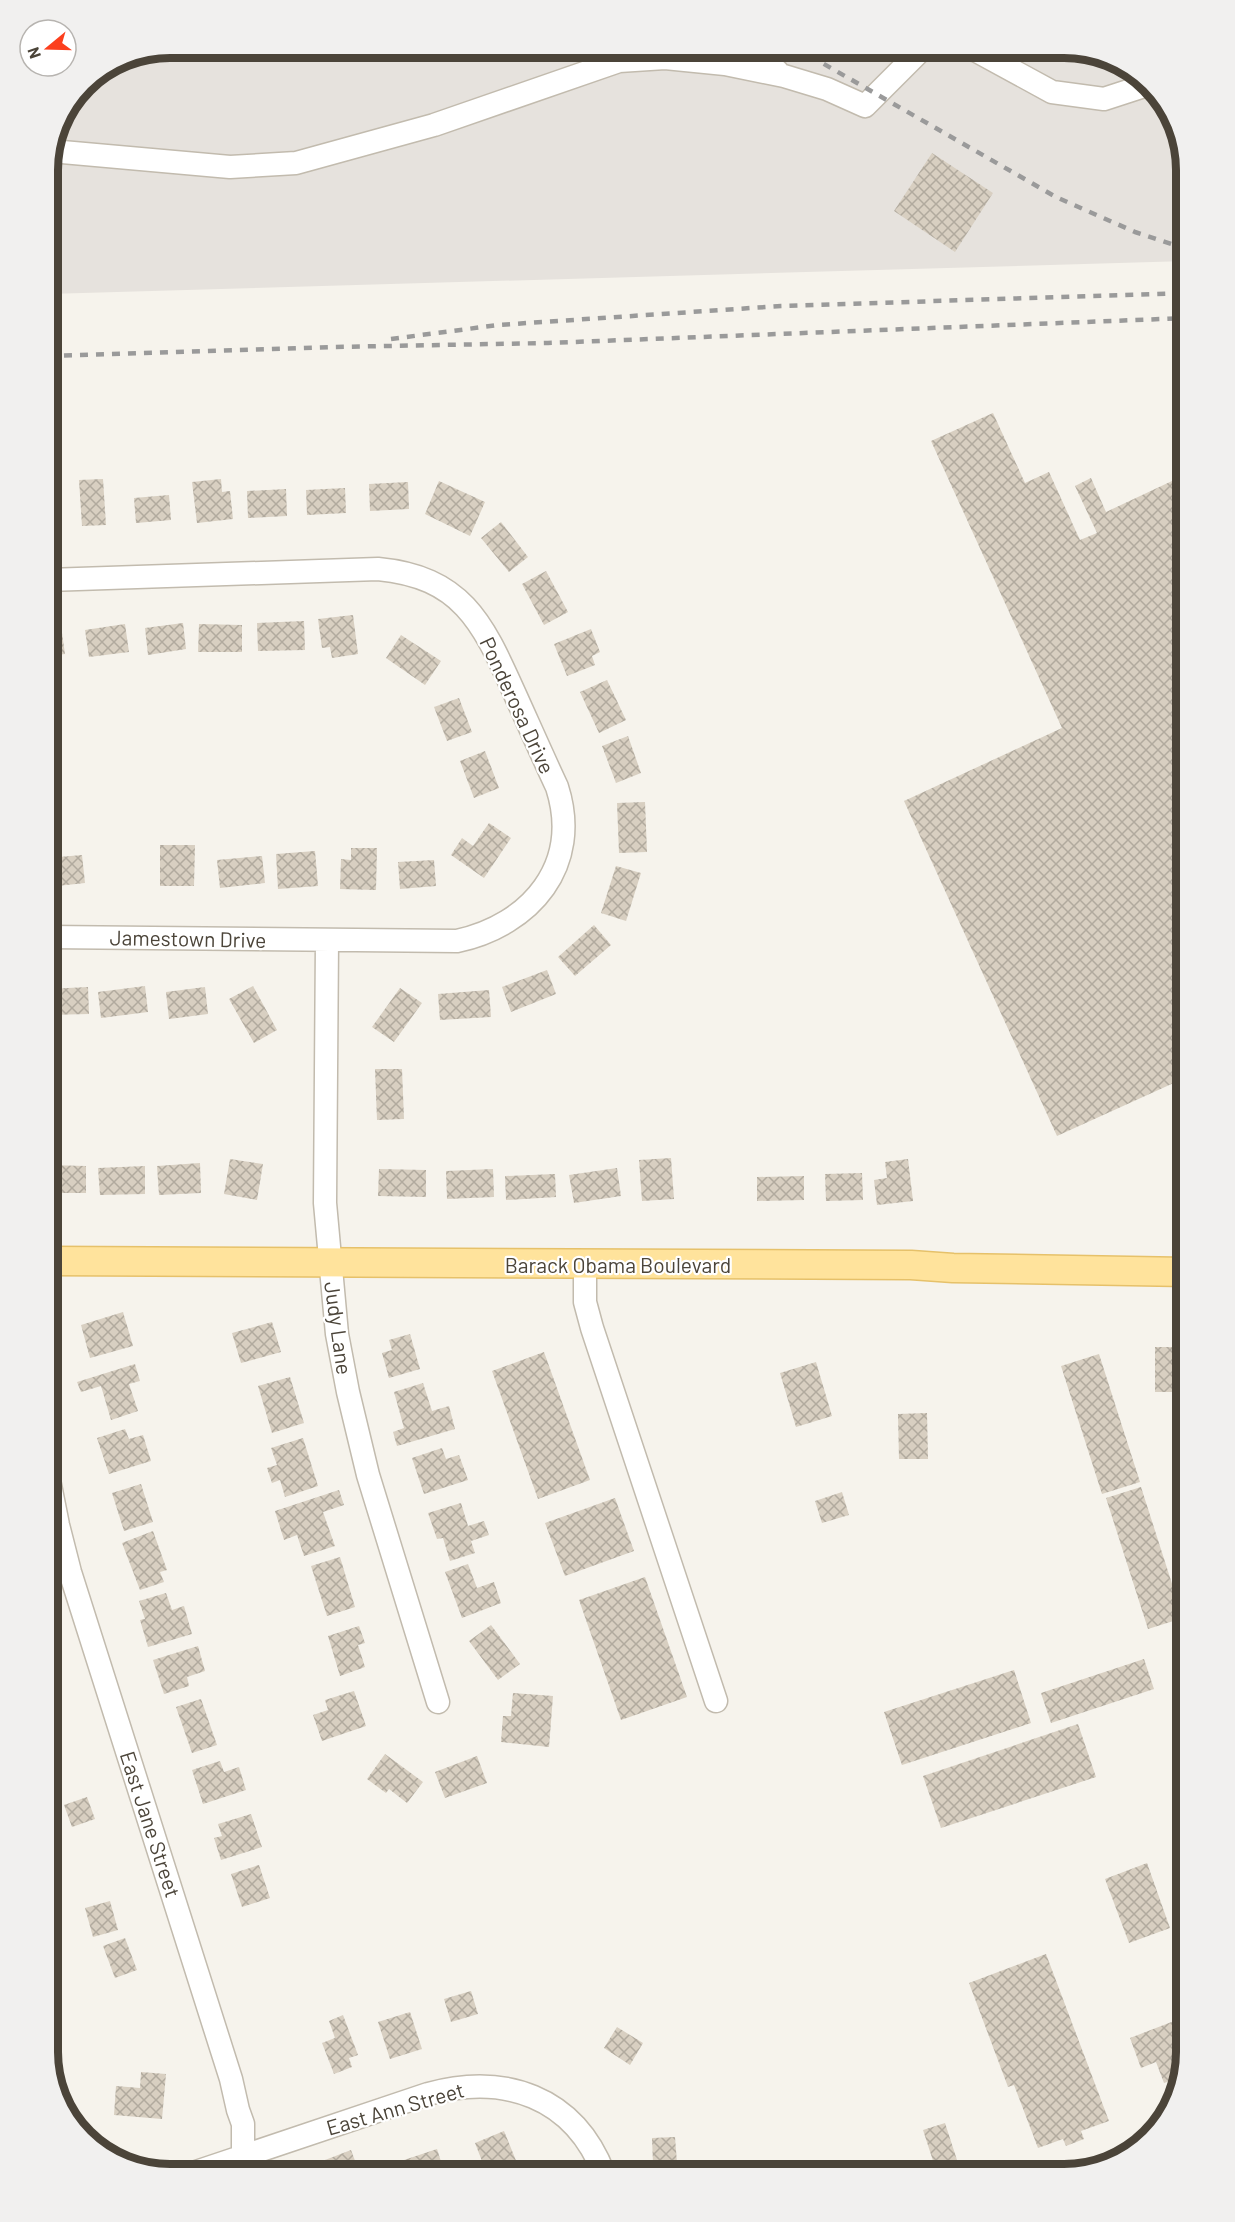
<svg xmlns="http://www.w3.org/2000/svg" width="1235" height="2222" viewBox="0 0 1235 2222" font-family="Barlow,sans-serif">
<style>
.industrial{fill:#e6e2dd}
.building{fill:url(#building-cross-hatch)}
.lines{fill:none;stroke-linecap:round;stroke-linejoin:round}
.minor-casing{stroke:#c2bbae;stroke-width:25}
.major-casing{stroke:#e6c16a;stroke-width:31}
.minor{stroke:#fff;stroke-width:22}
.major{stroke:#ffe39c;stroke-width:28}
.rail{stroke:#9a9a9a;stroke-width:4.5;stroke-dasharray:8 8;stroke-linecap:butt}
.labels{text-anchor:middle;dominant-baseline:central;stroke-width:4.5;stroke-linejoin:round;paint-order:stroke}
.street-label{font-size:21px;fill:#4b4439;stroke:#fff}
.rim{fill:none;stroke:#4b4439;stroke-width:8}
</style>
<defs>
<pattern id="building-cross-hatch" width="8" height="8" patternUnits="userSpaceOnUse" patternTransform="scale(1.5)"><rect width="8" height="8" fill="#d8cfc1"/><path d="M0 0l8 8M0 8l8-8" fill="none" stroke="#b1aa9e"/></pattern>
</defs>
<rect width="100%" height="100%" fill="#f6f3ec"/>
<path class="industrial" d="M 170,48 L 1073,48 L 1133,69 L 1178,123 L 1187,170 L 1187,261 L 48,294 L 48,163 L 60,117 L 84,84 L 124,57 Z"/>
<path class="building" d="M 932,153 L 993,193 L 955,252 L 894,211 Z
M 993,413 L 1025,483 L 1049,472 L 1080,540 L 1097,533 L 1075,486 L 1091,478 L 1106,512 L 1172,481 L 1187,513 L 1187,1077 L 1057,1136 L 904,801 L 1062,728 L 931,441 Z
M 103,479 L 106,525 L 82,526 L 79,480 Z
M 221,479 L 222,492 L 230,491 L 233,519 L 197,523 L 192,482 Z
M 439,481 L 485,502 L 470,536 L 425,514 Z
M 408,482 L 409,509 L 370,511 L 369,484 Z
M 345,488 L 346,513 L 307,515 L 306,490 Z
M 286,489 L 287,516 L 248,518 L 247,491 Z
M 169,495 L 171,520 L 136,523 L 134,498 Z
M 48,499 L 54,499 L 55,525 L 48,525 Z
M 501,522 L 528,557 L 509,572 L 481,538 Z
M 546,571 L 568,612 L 544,625 L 522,584 Z
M 353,615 L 358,654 L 332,658 L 330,647 L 322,648 L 318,619 Z
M 304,621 L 305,650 L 258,651 L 257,623 Z
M 183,623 L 186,649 L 148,655 L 145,628 Z
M 125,624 L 129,652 L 89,657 L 85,630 Z
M 199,624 L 242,625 L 242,652 L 198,652 Z
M 61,626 L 65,654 L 48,656 L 48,627 Z
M 591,629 L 600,652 L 592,656 L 595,665 L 567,676 L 554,644 Z
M 401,635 L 441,661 L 425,685 L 386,658 Z
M 607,680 L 626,720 L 599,733 L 580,692 Z
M 459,698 L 472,732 L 447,741 L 434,707 Z
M 628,736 L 641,773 L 616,783 L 602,746 Z
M 485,751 L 499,788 L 474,798 L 460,761 Z
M 645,802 L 647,852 L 619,853 L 617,803 Z
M 489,823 L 511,838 L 484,878 L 451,855 L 462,838 L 473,846 Z
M 160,845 L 195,845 L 194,886 L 160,886 Z
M 351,848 L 377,848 L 376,890 L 340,889 L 341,859 L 351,860 Z
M 315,851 L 318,886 L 278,889 L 276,854 Z
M 82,855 L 85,883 L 48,887 L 48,858 Z
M 262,856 L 265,883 L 220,888 L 217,860 Z
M 434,860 L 436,886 L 400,889 L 398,862 Z
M 616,866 L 641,873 L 626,921 L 601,913 Z
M 594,925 L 611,945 L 575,976 L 558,957 Z
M 547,970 L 556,994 L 511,1012 L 502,987 Z
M 145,986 L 148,1012 L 101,1018 L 98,992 Z
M 253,986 L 277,1030 L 254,1043 L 229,999 Z
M 88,987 L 89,1014 L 48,1015 L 48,989 Z
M 205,987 L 208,1014 L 169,1019 L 166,992 Z
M 400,988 L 422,1003 L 394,1042 L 372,1027 Z
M 489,990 L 491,1017 L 440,1020 L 438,994 Z
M 375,1069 L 402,1069 L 404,1119 L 377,1120 Z
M 671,1158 L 674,1199 L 642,1201 L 639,1160 Z
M 230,1159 L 263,1164 L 257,1200 L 224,1194 Z
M 908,1159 L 913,1201 L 877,1205 L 874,1180 L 887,1178 L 885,1162 Z
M 200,1163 L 201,1193 L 159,1195 L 157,1166 Z
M 48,1165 L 86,1166 L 86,1193 L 48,1193 Z
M 145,1166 L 145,1194 L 100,1195 L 98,1168 Z
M 617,1168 L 621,1196 L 574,1203 L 569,1175 Z
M 379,1169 L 426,1170 L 426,1197 L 378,1196 Z
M 493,1169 L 494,1197 L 447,1199 L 446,1171 Z
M 862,1173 L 863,1200 L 826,1201 L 825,1174 Z
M 555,1174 L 556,1197 L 506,1200 L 505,1176 Z
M 804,1176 L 804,1200 L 757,1201 L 757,1177 Z
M 123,1312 L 133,1346 L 90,1358 L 81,1325 Z
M 272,1322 L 281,1352 L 241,1363 L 232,1333 Z
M 410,1334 L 420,1369 L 389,1378 L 382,1353 L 392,1350 L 389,1340 Z
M 1155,1347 L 1187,1347 L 1187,1392 L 1155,1392 Z
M 544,1352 L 590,1480 L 538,1499 L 492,1371 Z
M 1099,1354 L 1140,1482 L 1102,1494 L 1061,1366 Z
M 816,1362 L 832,1416 L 796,1427 L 780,1373 Z
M 135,1364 L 140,1381 L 129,1384 L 138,1411 L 111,1420 L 101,1386 L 81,1392 L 77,1382 Z
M 290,1377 L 304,1423 L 272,1433 L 258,1386 Z
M 423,1383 L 432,1411 L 449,1406 L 455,1429 L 397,1446 L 393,1432 L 404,1428 L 394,1392 Z
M 927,1413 L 928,1459 L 899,1459 L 898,1414 Z
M 125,1429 L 129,1439 L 143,1435 L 151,1461 L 109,1474 L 97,1438 Z
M 303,1438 L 318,1486 L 285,1497 L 280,1480 L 272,1483 L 267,1468 L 277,1465 L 271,1448 Z
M 442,1448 L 446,1459 L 459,1455 L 468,1480 L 424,1494 L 412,1458 Z
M 141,1484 L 153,1522 L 124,1531 L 112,1493 Z
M 1141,1487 L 1183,1618 L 1148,1629 L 1106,1498 Z
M 339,1490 L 344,1505 L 323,1512 L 335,1546 L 304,1556 L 297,1535 L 284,1540 L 275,1511 Z
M 842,1492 L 849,1515 L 822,1523 L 815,1501 Z
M 615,1498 L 634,1551 L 565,1576 L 545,1523 Z
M 461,1503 L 468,1526 L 484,1521 L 489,1535 L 471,1541 L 475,1553 L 450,1561 L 443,1538 L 437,1539 L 428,1513 Z
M 153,1531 L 167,1570 L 160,1572 L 164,1582 L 140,1590 L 122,1543 Z
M 340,1557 L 355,1607 L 327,1616 L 311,1566 Z
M 468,1564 L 477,1588 L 494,1582 L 501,1603 L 462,1618 L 445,1572 Z
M 645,1577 L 687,1697 L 621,1720 L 579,1600 Z
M 166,1593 L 172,1610 L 184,1606 L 192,1634 L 148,1647 L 140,1620 L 145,1619 L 139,1601 Z
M 491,1625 L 520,1664 L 498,1680 L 469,1641 Z
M 359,1626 L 365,1643 L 358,1645 L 365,1667 L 340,1676 L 328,1636 Z
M 198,1646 L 205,1671 L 187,1677 L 189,1686 L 164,1694 L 153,1660 Z
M 1144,1659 L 1154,1689 L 1051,1723 L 1041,1693 Z
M 1014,1670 L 1031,1723 L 902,1765 L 884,1712 Z
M 354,1691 L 366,1726 L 322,1741 L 313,1715 L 328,1710 L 325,1700 Z
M 513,1693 L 553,1696 L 549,1747 L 501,1742 L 503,1716 L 511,1716 Z
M 201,1699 L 217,1745 L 192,1753 L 176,1707 Z
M 1078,1724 L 1096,1777 L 941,1828 L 923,1776 Z
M 385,1754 L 423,1782 L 407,1803 L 389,1789 L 386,1793 L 367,1779 Z
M 477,1756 L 487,1783 L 445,1798 L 435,1772 Z
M 220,1761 L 224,1772 L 239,1767 L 246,1790 L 203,1804 L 192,1770 Z
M 87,1797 L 95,1819 L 72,1827 L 64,1805 Z
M 251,1814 L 262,1847 L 221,1860 L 214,1838 L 222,1836 L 218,1824 Z
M 1147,1863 L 1170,1928 L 1129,1943 L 1105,1879 Z
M 259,1865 L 270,1898 L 242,1907 L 231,1874 Z
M 110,1901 L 118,1930 L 93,1937 L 85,1908 Z
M 125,1938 L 137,1970 L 115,1978 L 103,1946 Z
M 1046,1954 L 1109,2121 L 1081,2131 L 1084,2139 L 1066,2146 L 1063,2139 L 1038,2148 L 1014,2085 L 1008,2087 L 969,1983 Z
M 471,1991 L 478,2014 L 451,2022 L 444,1999 Z
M 410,2012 L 422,2049 L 390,2059 L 378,2022 Z
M 343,2015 L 358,2055 L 349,2058 L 352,2067 L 334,2074 L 322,2043 L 335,2038 L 329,2021 Z
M 1187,2016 L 1187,2052 L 1179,2078 L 1164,2083 L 1156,2062 L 1141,2068 L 1130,2038 Z
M 617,2027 L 643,2043 L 630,2065 L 604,2048 Z
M 141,2072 L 166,2074 L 162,2119 L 114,2115 L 116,2086 L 140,2088 Z
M 945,2123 L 957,2160 L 935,2167 L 923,2130 Z
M 504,2131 L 517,2163 L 487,2174 L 475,2143 Z
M 675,2137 L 677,2163 L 653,2164 L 652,2138 Z
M 437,2149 L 445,2174 L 398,2174 L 395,2163 Z
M 351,2150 L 360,2174 L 330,2174 L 325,2160 Z"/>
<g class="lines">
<defs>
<path id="minor" d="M 744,48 L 777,71
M 960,48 L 975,50 L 1052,92 L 1104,99 L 1147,85
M 51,151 L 230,167 L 296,163 L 434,125 L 619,61 L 665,58 L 725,64 L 784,76 L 827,89 L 865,106 L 923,48
M 48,937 L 457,941 C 531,925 582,865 557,787 C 542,755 528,723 513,690 C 482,621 461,577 378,569 L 48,580
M 327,940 L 325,1203 L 337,1334 L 348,1392 L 368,1475 L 438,1702
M 585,1264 L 585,1302 L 592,1328 L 716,1701
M 48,1475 L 58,1525 L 70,1572 L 231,2079 L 238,2110 L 243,2124 L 243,2174
M 190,2174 L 428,2094 C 504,2073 574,2096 604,2174"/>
<path id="major" d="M 48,1261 L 911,1265 L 953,1268 L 1187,1272"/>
</defs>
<use href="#minor" class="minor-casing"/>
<use href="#major" class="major-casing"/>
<use href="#minor" class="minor"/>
<use href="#major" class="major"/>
<path class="rail" d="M 796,48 L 1056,197 L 1135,232 L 1187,249
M 391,339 L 498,325 L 781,306 L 1187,293
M 48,356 L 333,347 L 548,343 L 1187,318"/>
</g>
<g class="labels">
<g class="street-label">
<text transform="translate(518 705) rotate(65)">Ponderosa Drive</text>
<text transform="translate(188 938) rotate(1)">Jamestown Drive</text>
<text x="618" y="1264">Barack Obama Boulevard</text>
<text transform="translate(339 1328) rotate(82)">Judy Lane</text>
<text transform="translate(151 1824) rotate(72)">East Jane Street</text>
<text transform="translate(395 2108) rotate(-16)">East Ann Street</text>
</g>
</g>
<path d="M0 0H1235V2222H0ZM170 58H1064A112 112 0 0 1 1176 170V2052A112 112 0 0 1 1064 2164H170A112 112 0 0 1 58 2052V170A112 112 0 0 1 170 58Z" fill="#f1f0ef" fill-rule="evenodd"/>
<path class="rim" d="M170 58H1064A112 112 0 0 1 1176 170V2052A112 112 0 0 1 1064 2164H170A112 112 0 0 1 58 2052V170A112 112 0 0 1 170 58Z"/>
<g transform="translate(48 48) rotate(251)"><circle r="28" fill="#ffffff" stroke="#b7b4b0" stroke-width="1.5"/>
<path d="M0-4.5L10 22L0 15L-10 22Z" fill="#fc3f1d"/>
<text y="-9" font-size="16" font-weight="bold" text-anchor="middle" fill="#4b4439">N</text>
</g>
</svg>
